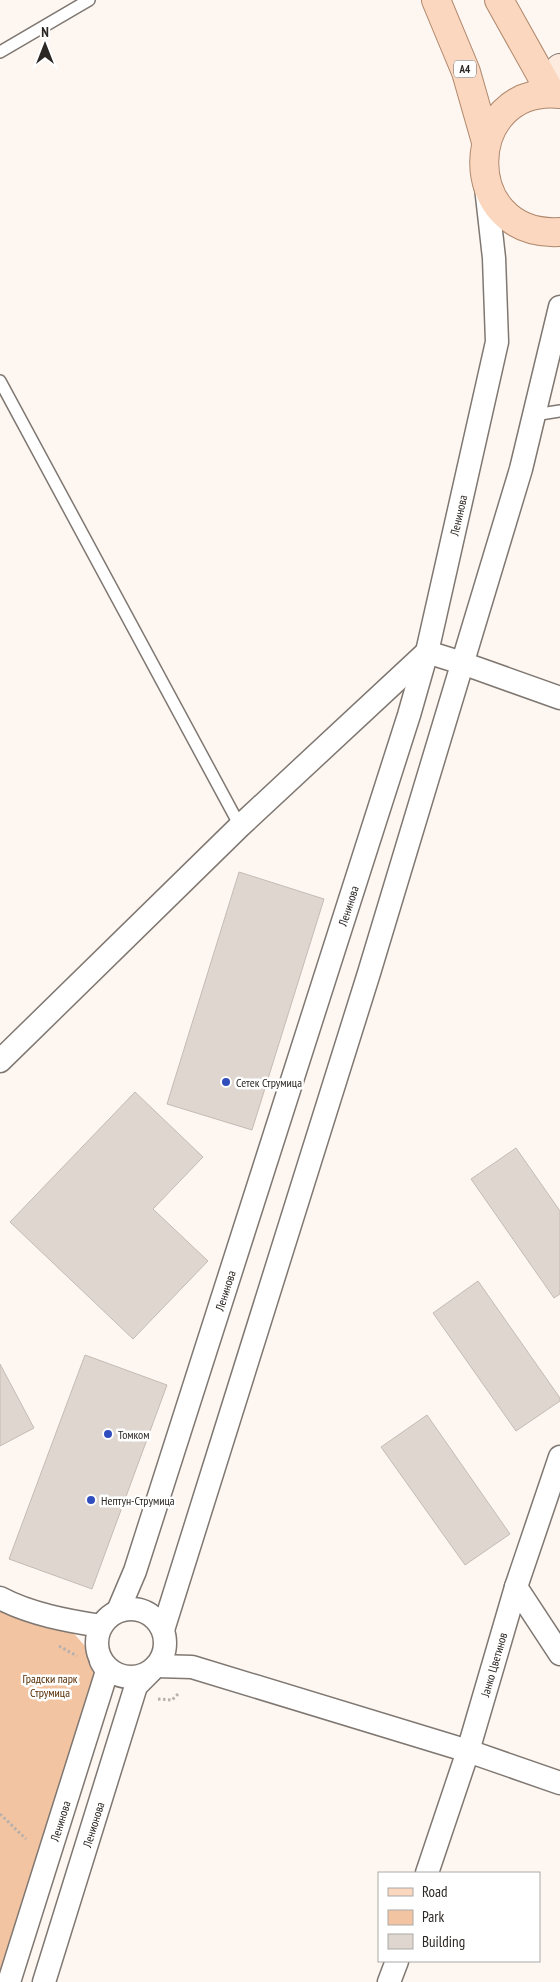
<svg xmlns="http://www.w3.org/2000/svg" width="560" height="1982" viewBox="0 0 560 1982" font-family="'PT Sans Narrow',sans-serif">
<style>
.green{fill:#f3c4a2}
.building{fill:#dfd6cf;stroke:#c4bbb5}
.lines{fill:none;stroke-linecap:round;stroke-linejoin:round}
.service-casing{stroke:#7f7771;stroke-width:14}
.minor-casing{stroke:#7f7771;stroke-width:25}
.secondary-casing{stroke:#7f7771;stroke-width:30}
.primary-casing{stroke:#af886c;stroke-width:30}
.path{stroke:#b7b0ac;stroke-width:3;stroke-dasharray:2.5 2.5;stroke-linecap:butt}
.service{stroke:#fff;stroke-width:11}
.minor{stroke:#fff;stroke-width:22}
.secondary{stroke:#fcebde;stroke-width:28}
.primary{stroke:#fad7be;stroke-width:28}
.poi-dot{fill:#304dbd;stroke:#fff;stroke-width:2}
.labels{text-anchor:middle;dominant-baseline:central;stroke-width:5;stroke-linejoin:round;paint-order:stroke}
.shield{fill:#fff;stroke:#6b6866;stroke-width:1}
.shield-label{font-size:11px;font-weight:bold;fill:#2b2725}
.street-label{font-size:12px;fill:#2b2725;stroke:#fff}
.poi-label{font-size:12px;fill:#2b2725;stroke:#fff;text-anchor:start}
.park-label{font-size:12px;fill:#592e05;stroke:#fff}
</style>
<rect width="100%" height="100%" fill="#fef6f1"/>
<path class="green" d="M 0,1598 L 61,1619 L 107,1671 L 0,1982 Z"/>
<path class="building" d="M 239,872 L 324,899 L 252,1130 L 167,1104 Z
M 135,1092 L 203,1157 L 153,1209 L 208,1261 L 133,1339 L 10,1222 Z
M 516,1148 L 560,1211 L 560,1294 L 554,1298 L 471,1179 Z
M 478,1281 L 560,1398 L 560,1401 L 516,1431 L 433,1313 Z
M 85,1355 L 167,1385 L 92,1589 L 9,1559 Z
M 0,1364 L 34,1428 L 0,1446 Z
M 427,1415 L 510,1534 L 465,1565 L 381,1447 Z"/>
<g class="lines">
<defs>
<path id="service" d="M 0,52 L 89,0
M 0,381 L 240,826
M 534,415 L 560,411"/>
<g id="minor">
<path d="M 427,652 L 462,663 L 560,698"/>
<path d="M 0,1061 L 240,826 L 426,653"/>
<path d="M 516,1587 L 560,1654"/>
<path d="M 0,1598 C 30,1614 68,1621 101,1626"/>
<circle cx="131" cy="1643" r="34"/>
<path id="s1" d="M 118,1611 L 135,1571 L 409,715 L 427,652 L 497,342 L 494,258 L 486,187"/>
<path d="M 163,1630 L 369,973 L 521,469 L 560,307"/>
<path d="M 156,1666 L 192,1667 L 468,1751 L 560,1783"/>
<path id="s2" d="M 427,1873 L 468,1751 L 516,1587 L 560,1457"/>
<path id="s3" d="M 9,1982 L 102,1687 L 107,1671 L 101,1661"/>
<path id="s4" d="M 44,1982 L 136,1686 L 150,1672"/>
<path d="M 389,1982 L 397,1961"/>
</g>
<path id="secondary" d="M 551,93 L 560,68"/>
<path id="primary" d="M 436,0 L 466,72 L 486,142
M 499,0 L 551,93
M 560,94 C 461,84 457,238 560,232"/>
</defs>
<use href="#service" class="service-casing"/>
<use href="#minor" class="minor-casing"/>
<use href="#secondary" class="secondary-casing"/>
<use href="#primary" class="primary-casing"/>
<path class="path" d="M 59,1646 L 77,1656
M 158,1699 L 172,1700 L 179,1693
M 0,1814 L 26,1839"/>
<use href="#service" class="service"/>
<use href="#minor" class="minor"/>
<use href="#secondary" class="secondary"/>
<use href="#primary" class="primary"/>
</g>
<g class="poi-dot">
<circle cx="226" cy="1082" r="5"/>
<circle cx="108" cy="1434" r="5"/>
<circle cx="91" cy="1500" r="5"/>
</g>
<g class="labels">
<rect class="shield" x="454" y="60.5" width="22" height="17" rx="4"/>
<g class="shield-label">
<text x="465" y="69">A4</text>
</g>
<g class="street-label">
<text stroke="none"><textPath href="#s1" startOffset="1148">Ленинова</textPath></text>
<text stroke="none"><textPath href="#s1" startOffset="742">Ленинова</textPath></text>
<text stroke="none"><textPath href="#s1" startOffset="338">Ленинова</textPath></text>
<text stroke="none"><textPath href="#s2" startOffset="219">Јанко Цветинов</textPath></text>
<text stroke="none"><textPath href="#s3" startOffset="169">Ленинова</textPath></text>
<text stroke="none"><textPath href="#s4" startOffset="165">Ленионова</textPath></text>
</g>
<g class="poi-label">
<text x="236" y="1082">Сетек Струмица</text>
<text x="118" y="1434">Томком</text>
<text x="101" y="1500">Нептун-Струмица</text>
</g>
<g class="park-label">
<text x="50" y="1678">Градски парк<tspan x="50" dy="14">Струмица</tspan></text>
</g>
</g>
<rect x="378" y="1872" width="162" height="90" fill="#ffffff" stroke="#aaa9a8"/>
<rect x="388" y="1888" width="25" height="8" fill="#fad7be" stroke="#aaa9a8"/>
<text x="422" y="1897" font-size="15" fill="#2b2725">Road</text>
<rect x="388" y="1910" width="25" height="15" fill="#f3c4a2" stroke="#aaa9a8"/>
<text x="422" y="1922" font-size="15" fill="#2b2725">Park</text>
<rect x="388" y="1934" width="25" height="15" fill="#dfd6cf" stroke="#aaa9a8"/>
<text x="422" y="1947" font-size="15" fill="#2b2725">Building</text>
<g transform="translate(45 45)" stroke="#ffffff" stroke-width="4" paint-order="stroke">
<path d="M0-4L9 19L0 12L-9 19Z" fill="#2b2725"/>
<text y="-8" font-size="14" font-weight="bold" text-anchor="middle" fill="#2b2725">N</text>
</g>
</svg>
